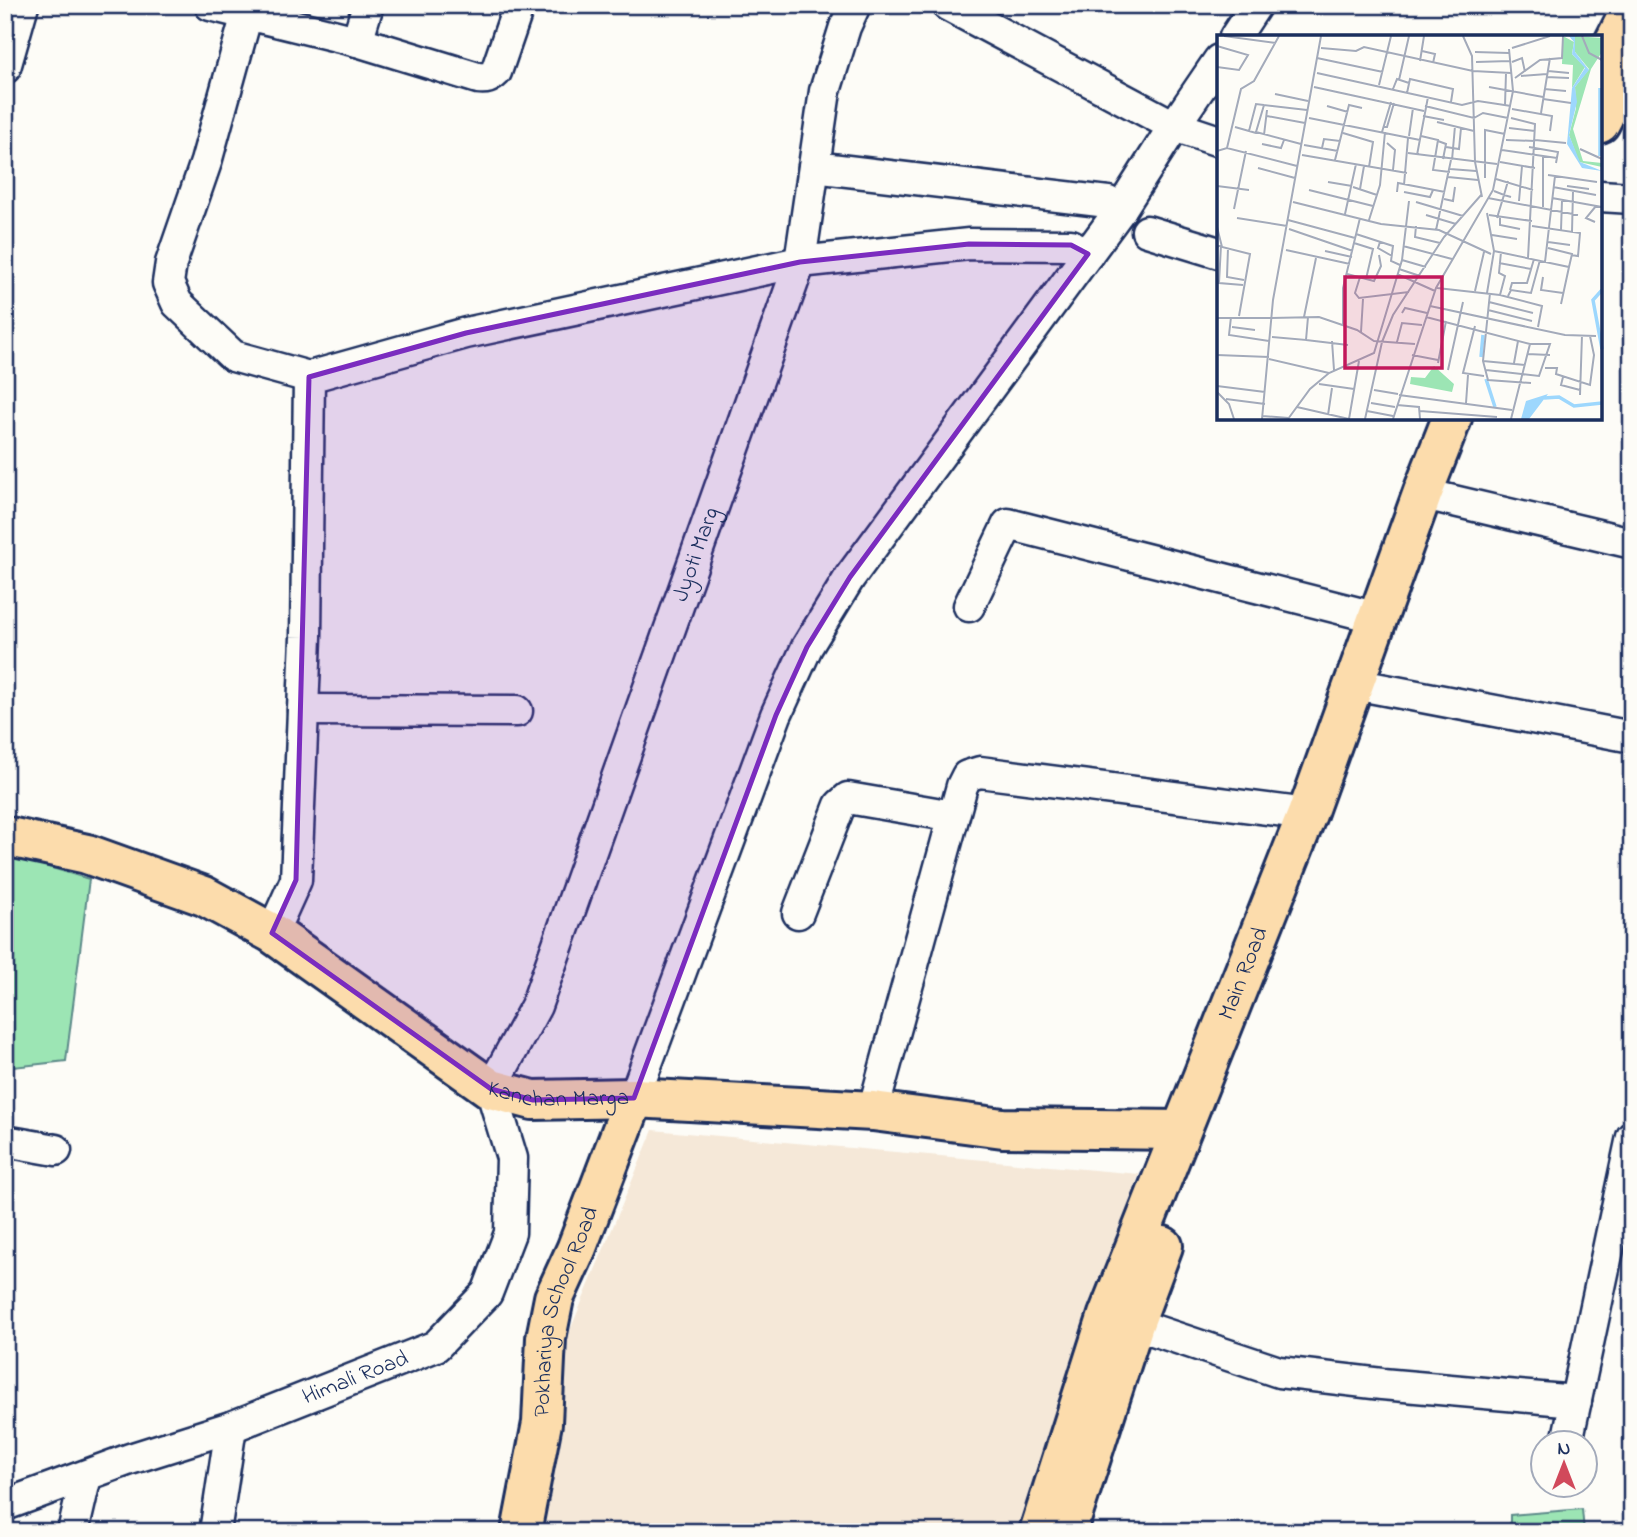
<svg xmlns="http://www.w3.org/2000/svg" width="1637" height="1537" viewBox="0 0 1637 1537" font-family="'Indie Flower',sans-serif">
<style>
.built{fill:#f5e8d8}
.green{fill:#9ce5b4;stroke:#5c8a89;stroke-width:2}
.lines{fill:none;stroke-linecap:round;stroke-linejoin:round}
.minor-casing{stroke:#1b2f5e;stroke-width:35}
.major-casing{stroke:#1b2f5e;stroke-width:44}
.minor{stroke:#fdfcf7;stroke-width:30}
.major{stroke:#fcdcac;stroke-width:38}
.marked{fill:#7b2cbf;fill-opacity:0.2;stroke:#7b2cbf;stroke-width:5;stroke-linejoin:round}
.labels{text-anchor:middle;dominant-baseline:central;stroke-width:7;stroke-linejoin:round;paint-order:stroke}
.street-label{font-size:23px;fill:#1b2f5e;stroke:#fdfcf7}
.inset-river{fill:none;stroke:#9dd7fd;stroke-width:3.5}
.inset-road{fill:none;stroke:#a3aaba;stroke-width:2}
.view{fill:#c2185b;fill-opacity:0.15;stroke:#c2185b;stroke-width:3.5}
.inset-edge{fill:none;stroke:#1b2f5e;stroke-width:3.5}
</style>
<rect width="100%" height="100%" fill="#fdfcf7"/>
<filter id="ink" filterUnits="userSpaceOnUse"><feTurbulence type="fractalNoise" baseFrequency=".0143" numOctaves="2"/><feDisplacementMap in="SourceGraphic" scale="14" xChannelSelector="R" yChannelSelector="G"/><feConvolveMatrix kernelMatrix="1 2 1 2 8 2 1 2 1" color-interpolation-filters="sRGB"/></filter>
<g filter="url(#ink)">
<path class="built" d="M 653,1130 L 1139,1174 L 1022,1532 L 536,1532 L 559,1357 Z"/>
<path class="green" d="M 5,854 L 89,879 L 66,1061 L 5,1068 Z
M 1582,1509 L 1584,1532 L 1510,1532 L 1510,1515 Z"/>
<g class="lines">
<defs>
<g id="minor">
<path d="M 210,5 L 357,41 L 478,78 C 486,79 490,78 496,72 L 519,5"/>
<path d="M 947,5 L 1174,126 L 1219,141"/>
<path d="M 247,14 L 206,162 L 171,263 L 168,283 L 177,303 L 233,356 L 309,377 L 466,333 L 800,262 L 969,244 L 1071,245 L 1088,254"/>
<path d="M 1235,37 L 1256,5"/>
<path d="M 357,41 L 368,5"/>
<path d="M 5,68 L 23,5"/>
<path d="M 814,167 L 1108,202 L 1121,209"/>
<path d="M 1600,196 L 1632,198"/>
<path d="M 1147,231 L 1219,253"/>
<path d="M 1423,492 L 1441,498 L 1632,543"/>
<path d="M 969,606 L 1008,524 L 1378,618"/>
<path d="M 1354,684 L 1632,737"/>
<path d="M 303,710 L 517,711"/>
<path d="M 798,913 L 840,805 L 848,798 L 953,816"/>
<path d="M 272,933 L 296,880 L 306,637 L 309,377"/>
<path d="M 634,1098 L 776,715 L 807,647 L 850,577 L 1121,209 L 1174,126 L 1219,60"/>
<path d="M 873,1111 L 962,786 L 967,776 L 980,772 L 1307,814"/>
<path d="M 5,1141 L 56,1150"/>
<path d="M 1114,1317 L 1279,1372 L 1382,1384 L 1576,1401"/>
<path d="M 1567,1442 L 1632,1137"/>
<path id="s1" d="M 5,1505 L 130,1459 L 231,1427 L 436,1346 L 487,1293 L 510,1233 L 512,1158 L 491,1089 L 536,1006 L 800,262 L 825,91 L 845,27 L 855,5"/>
<path d="M 73,1532 L 86,1476"/>
<path d="M 215,1532 L 231,1427"/>
</g>
<g id="major">
<path d="M 1600,70 L 1632,7"/>
<path d="M 1600,123 L 1632,62"/>
<path id="s2" d="M 5,836 L 87,854 L 204,896 L 272,933 L 491,1089 L 533,1100 L 634,1098 L 873,1111 L 1003,1128 L 1181,1130"/>
<path id="s3" d="M 521,1532 L 542,1423 L 546,1338 L 554,1298 L 576,1250 L 634,1098"/>
<path id="s4" d="M 1039,1532 L 1108,1315 L 1307,814 L 1423,492 L 1452,418"/>
<path d="M 1067,1532 L 1134,1324 L 1163,1246"/>
</g>
</defs>
<use href="#minor" class="minor-casing"/>
<use href="#major" class="major-casing"/>
<use href="#minor" class="minor"/>
<use href="#major" class="major"/>
</g>
</g>
<path class="marked" d="M 969,244 L 1071,245 L 1088,254 L 850,577 L 807,647 L 776,715 L 634,1098 L 533,1100 L 491,1089 L 272,933 L 296,880 L 309,377 L 466,333 L 800,262 Z"/>
<g class="labels">
<g class="street-label">
<text stroke="none"><textPath href="#s1" startOffset="1318">Jyoti Marg</textPath></text>
<text stroke="none"><textPath href="#s4" startOffset="595">Main Road</textPath></text>
<text stroke="none"><textPath href="#s2" startOffset="623">Kanchan Marga</textPath></text>
<text stroke="none"><textPath href="#s3" startOffset="226">Pokhariya School Road</textPath></text>
<text stroke="none"><textPath href="#s1" startOffset="373">Himali Road</textPath></text>
</g>
</g>
<g transform="translate(1217 35)">
<rect width="385" height="385" fill="#fdfcf7"/>
<path d="M 346,1 L 357,7 L 355,19 L 368,32 L 355,53 L 356,30 L 345,29 ZM 358,1 L 385,3 L 385,17 L 374,34 L 356,94 L 366,126 L 385,128 L 385,132 L 362,127 L 352,100 L 359,73 L 358,52 L 372,34 L 358,17 ZM 217,331 L 237,349 L 235,357 L 193,349 L 194,342 L 208,343 Z" fill="#9ce5b4"/>
<path d="M 352,1 L 358,1 L 358,17 L 372,35 L 358,52 L 360,67 L 352,100 L 363,127 L 385,136 L 365,133 L 350,109 L 355,53 L 368,33 L 355,19 L 357,7 ZM 331,359 L 312,384 L 304,384 L 309,366 Z" fill="#9dd7fd"/>
<path class="inset-river" d="M 383,53 L 383,121M 385,255 L 376,265 L 385,314M 264,322 L 266,300M 269,344 L 278,372M 327,363 L 342,362 L 357,371 L 385,368"/>
<path class="inset-road" d="M 7,1 L 59,8M 246,1 L 255,21 L 258,127 L 265,162M 365,1 L 372,18 L 385,25M 0,11 L 31,20 L 22,35 L 0,32M 104,13 L 139,16 L 147,12 L 256,36 L 294,38M 295,13 L 333,1M 205,16 L 218,19 L 216,28M 258,17 L 292,18M 100,23 L 166,37M 203,26 L 207,1M 259,27 L 293,26M 295,27 L 305,23 L 308,37M 331,36 L 352,38M 100,38 L 245,70 L 261,66 L 294,71M 304,41 L 330,39M 329,42 L 352,43M 298,43 L 323,25 L 345,23 L 346,1M 182,45 L 192,1M 385,49 L 385,93M 162,50 L 174,1M 97,52 L 207,76M 272,52 L 326,62M 176,54 L 180,44 L 192,48M 327,54 L 349,56M 190,58 L 193,44 L 236,54 L 234,67M 58,59 L 91,66M 326,64 L 354,68M 288,70 L 289,38M 110,71 L 131,77M 208,71 L 257,83 L 266,78 L 291,83M 295,74 L 335,81 L 333,96M 324,78 L 333,23M 50,81 L 88,88M 206,81 L 227,85M 92,83 L 203,105M 294,83 L 318,89 L 311,223M 220,87 L 257,96M 18,92 L 39,98M 166,92 L 170,92 L 177,68M 292,93 L 318,96M 32,96 L 39,69 L 47,70M 165,97 L 174,67M 126,98 L 156,107 L 152,132M 47,100 L 50,75M 192,101 L 196,73M 204,101 L 221,105 L 216,135 L 233,137M 289,105 L 318,106M 318,105 L 349,108M 221,106 L 229,109 L 226,124M 170,108 L 178,115 L 176,135M 45,109 L 64,113 L 67,105M 84,109 L 39,97 L 47,70 L 90,75M 87,110 L 121,116M 229,112 L 242,114 L 244,93M 312,112 L 341,117 L 339,128M 10,113 L 24,54 L 37,46 L 62,1M 105,113 L 107,104 L 123,106M 363,114 L 385,124M 285,115 L 340,123M 0,116 L 10,113 L 80,131M 191,118 L 280,129M 85,120 L 190,138M 200,120 L 211,62M 118,125 L 132,70 L 145,73M 235,125 L 238,91M 283,127 L 318,133M 41,133 L 78,143M 233,134 L 259,136M 331,140 L 380,147M 231,142 L 261,145M 268,143 L 268,95 L 288,99M 279,144 L 316,155M 111,147 L 135,151M 187,150 L 191,103M 0,151 L 32,155M 350,151 L 372,154M 136,152 L 160,160M 336,152 L 379,160M 143,154 L 147,131M 92,155 L 156,171M 277,156 L 287,160 L 291,146M 180,157 L 181,148 L 228,157M 187,157 L 213,162 L 216,155M 271,163 L 361,180M 335,163 L 385,172M 227,164 L 236,166 L 238,152M 302,166 L 305,131M 76,167 L 164,189 L 222,195 L 274,219M 199,167 L 246,181M 326,172 L 326,121M 17,174 L 29,116M 128,179 L 139,129M 209,180 L 239,189M 272,180 L 315,186M 20,183 L 70,191M 280,183 L 287,160 L 294,162M 283,183 L 283,190 L 303,194M 71,185 L 138,203M 152,185 L 163,150 L 168,97M 378,187 L 369,183 L 379,171M 199,191 L 198,202 L 223,208M 315,191 L 363,198 L 361,221 L 354,220M 0,192 L 5,212 L 33,219 L 22,281M 72,194 L 136,216M 219,195 L 234,125M 344,195 L 345,165M 355,197 L 356,156M 139,199 L 176,211 L 174,226 L 183,230M 275,200 L 300,204M 163,207 L 161,213 L 175,221M 331,207 L 353,210M 137,208 L 156,214 L 149,244M 186,211 L 235,224M 0,212 L 4,210 L 2,248 L 26,250M 11,213 L 10,242 L 27,245M 69,215 L 133,229M 108,216 L 135,222M 277,216 L 352,232 L 355,219 L 331,213M 185,225 L 209,232M 328,227 L 338,141M 282,228 L 314,234M 182,234 L 203,241M 130,239 L 157,246 L 164,231 L 162,220M 180,239 L 218,256M 143,242 L 138,258 L 142,263 L 192,257M 326,242 L 324,255 L 346,258M 220,253 L 283,260 L 325,271 L 321,292M 293,255 L 295,248 L 310,248 L 317,224M 258,256 L 267,217M 270,258 L 277,216 L 270,178M 273,258 L 266,326 L 271,345 L 314,348M 283,260 L 288,241 L 282,238 L 284,217M 291,261 L 294,255 L 314,258 L 323,225M 272,267 L 316,278M 344,269 L 352,232M 213,271 L 348,300 L 379,301M 271,275 L 315,286M 185,278 L 188,273 L 210,278M 14,282 L 12,300 L 52,306M 87,282 L 99,223M 209,282 L 313,309 L 333,309 L 322,341 L 269,335M 0,283 L 54,283M 54,283 L 102,282 L 140,295 L 157,306 L 198,309M 126,291 L 126,253 L 143,183M 258,291 L 246,338 L 267,341M 15,292 L 38,295M 144,297 L 146,264M 55,302 L 89,305 L 91,282M 89,305 L 131,310M 115,306 L 117,335M 165,307 L 176,280 L 227,202 L 265,159M 180,307 L 185,288 L 205,290M 310,319 L 333,320M 0,320 L 52,322M 195,320 L 221,325M 52,324 L 112,338M 266,326 L 308,330M 221,328 L 229,286M 297,328 L 301,306M 328,333 L 340,333 L 339,339 L 373,350 L 377,320 L 373,301M 231,335 L 246,267M 346,342 L 344,350 L 363,355M 102,349 L 137,354M 0,351 L 48,357M 157,355 L 181,359M 0,357 L 12,369 L 17,384M 182,360 L 295,375M 363,360 L 365,300M 9,364 L 48,369M 154,368 L 178,372M 249,368 L 251,340M 180,370 L 202,372 L 203,384M 80,372 L 132,384M 150,376 L 176,381M 203,376 L 280,382M 111,380 L 115,353M 45,381 L 72,383M 45,384 L 56,265 L 104,1M 71,384 L 93,354 L 112,338 L 157,318 L 185,225 L 192,166M 132,384 L 142,326M 148,384 L 165,307M 176,384 L 219,253 L 276,155 L 296,56 L 292,14M 294,384 L 313,309"/>
<path class="view" d="M 128,242 L 225,242 L 225,333 L 128,333 Z"/>
<rect width="385" height="385" class="inset-edge"/>
</g>
<rect width="1637" height="1537" fill="none" stroke="#fdfcf7" stroke-width="28"/>
<rect x="14" y="14" width="1609" height="1509" fill="none" stroke="#1b2f5e" stroke-width="2.5" filter="url(#ink)"/>
<g transform="translate(1564 1464)"><circle r="33" fill="#fdfcf7" stroke="#a3aaba" stroke-width="2"/>
<path d="M0-5L12 26L0 18L-12 26Z" fill="#d1495b"/>
<text y="-10" font-size="19" font-weight="bold" text-anchor="middle" fill="#1b2f5e">N</text>
</g>
</svg>
